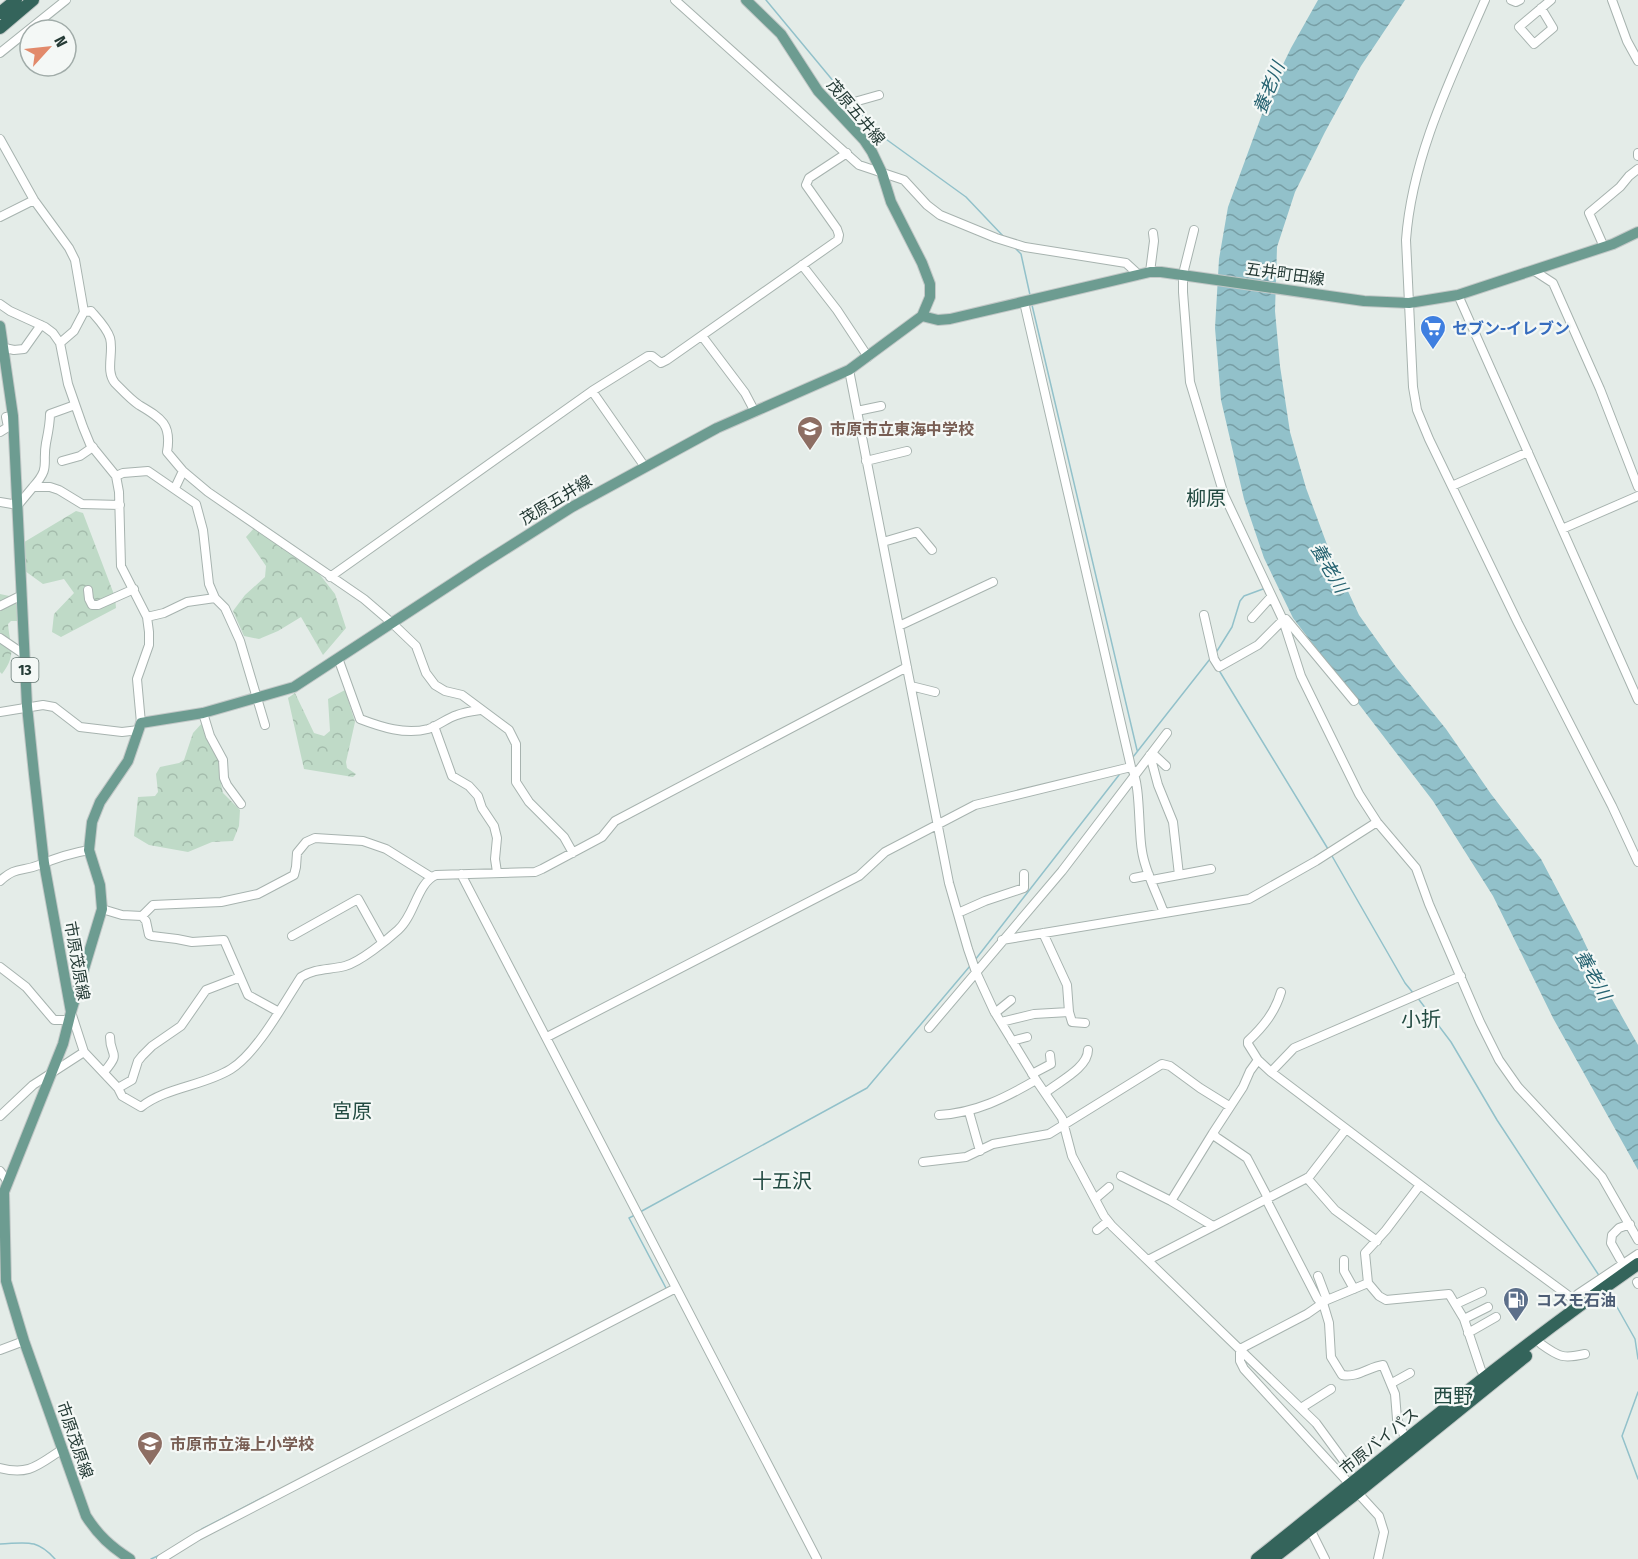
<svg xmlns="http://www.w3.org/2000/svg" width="1638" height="1559" viewBox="0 0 1638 1559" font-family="'Fira Sans Condensed','Noto Sans JP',sans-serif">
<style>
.forest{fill:url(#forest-crowns)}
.water{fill:url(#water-waves)}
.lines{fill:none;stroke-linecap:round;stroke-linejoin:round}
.stream{stroke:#92c1ca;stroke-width:1.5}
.minor-casing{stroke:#a7b3af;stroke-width:10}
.major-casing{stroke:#c2c8c7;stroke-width:12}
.highway-casing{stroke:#c2c8c7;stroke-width:14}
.minor{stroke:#fff;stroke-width:8}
.major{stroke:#6d9c91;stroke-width:10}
.highway{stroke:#34645b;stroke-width:12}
.labels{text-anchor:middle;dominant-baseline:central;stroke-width:4.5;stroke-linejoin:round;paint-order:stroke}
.shield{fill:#f4f8f6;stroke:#637470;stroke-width:1.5}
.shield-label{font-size:15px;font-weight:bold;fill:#253b36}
.street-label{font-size:16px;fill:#253b36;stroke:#f4f8f6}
.shop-label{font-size:16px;font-weight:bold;fill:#366cbe;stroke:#f4f8f6;text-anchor:start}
.education-label{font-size:16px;font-weight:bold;fill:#785e54;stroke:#f4f8f6;text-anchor:start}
.service-label{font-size:16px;font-weight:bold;fill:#4e5e75;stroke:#f4f8f6;text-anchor:start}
.water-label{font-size:18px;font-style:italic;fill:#266371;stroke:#f4f8f6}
.quarter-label{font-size:20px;fill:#234b42;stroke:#f4f8f6}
</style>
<defs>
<pattern id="forest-crowns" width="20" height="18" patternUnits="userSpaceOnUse" patternTransform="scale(1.5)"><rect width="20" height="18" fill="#bfdac7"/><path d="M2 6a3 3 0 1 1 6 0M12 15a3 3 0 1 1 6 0" fill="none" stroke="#a4bcac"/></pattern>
<pattern id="water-waves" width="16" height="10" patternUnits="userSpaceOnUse" patternTransform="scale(1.5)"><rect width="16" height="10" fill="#92c1ca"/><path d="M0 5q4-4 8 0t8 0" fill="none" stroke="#779ea5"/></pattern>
</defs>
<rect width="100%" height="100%" fill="#e4ece8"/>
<path class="forest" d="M 76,511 L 83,513 L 115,597 L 116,608 L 61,637 L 52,632 L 54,614 L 74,593 L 64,579 L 43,584 L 25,571 L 16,547 Z
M 256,526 L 317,571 L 335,594 L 346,628 L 323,655 L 301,617 L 278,631 L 259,639 L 244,636 L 233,611 L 245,595 L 265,577 L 266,566 L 246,537 Z
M 0,594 L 14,597 L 18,603 L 20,621 L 11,621 L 8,624 C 10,647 17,654 2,674 L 0,672 Z
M 345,690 L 355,722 L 346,762 L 347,768 L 356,774 L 353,777 L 304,769 L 288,698 L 295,693 L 314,733 L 324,736 L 330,731 L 328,699 Z
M 203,722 L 221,763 L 221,784 L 223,793 L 240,810 L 239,826 L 233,841 L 212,842 L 188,852 L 149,845 L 134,836 L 138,797 L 155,796 L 158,792 L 156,774 L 160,767 L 179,763 L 184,760 L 193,733 Z"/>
<path class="water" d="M 1318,0 L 1405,0 L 1361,66 L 1325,132 L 1295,192 L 1277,247 L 1275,311 L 1280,366 L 1290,432 L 1306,488 L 1329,550 L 1359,615 L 1396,667 L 1446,729 L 1491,794 L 1541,859 L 1580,933 L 1608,992 L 1638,1045 L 1638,1170 L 1553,1018 L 1493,896 L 1433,801 L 1293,618 L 1264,558 L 1244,499 L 1221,400 L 1215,328 L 1219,259 L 1228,207 L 1272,87 L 1291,48 Z"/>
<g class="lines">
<path class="stream" d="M 766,0 L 849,100
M 854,106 L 883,137 L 966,197 L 1004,237
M 1016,249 L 1021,254 L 1030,295
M 1032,305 L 1137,750
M 1217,651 L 1232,627 L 1240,601 L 1244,596 L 1263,589
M 1220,672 L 1328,849
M 1133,757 L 1210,659
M 1332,856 L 1405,983 L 1414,994
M 975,960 L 1119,775
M 1417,997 L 1451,1042 L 1497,1120 L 1600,1277
M 640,1212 L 867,1088 L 970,966
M 635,1215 L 629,1218 L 667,1290
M 1608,1291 L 1635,1339 L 1638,1359
M 1638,1392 L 1622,1436 L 1638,1479
M 202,1529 L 264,1497
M 0,1544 C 26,1543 36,1538 55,1559
M 151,1559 L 160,1555"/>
<defs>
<path id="minor" d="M 675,0 L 859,165 L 904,180 L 927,205 L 940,215 L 996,238 L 1025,247 L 1126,263 L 1139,275
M 1485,0 C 1452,76 1412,156 1406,240 L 1413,387 L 1417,410 L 1429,439 L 1518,623 L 1612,806 L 1638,862
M 1511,0 L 1516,2 L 1520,0
M 1612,0 L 1627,41 L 1638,61
M 1541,8 L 1553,28 L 1534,44 L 1519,27 L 1551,0
M 0,53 L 66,0
M 833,108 L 879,95
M 0,139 L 34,200 L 69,248 L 75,260 L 84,312 L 74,331 L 60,343
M 1638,153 L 1638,156
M 0,217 L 34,200
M 1194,230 L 1183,274 L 1183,292 L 1190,382 L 1224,495 L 1283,620 L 1301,676 L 1359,794 L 1377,822 L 1416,868 L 1429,904 L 1480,1022 L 1499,1060 L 1518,1087 L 1602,1177 L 1638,1240
M 1604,247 L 1589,213 L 1620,187 L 1629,176 L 1638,169
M 802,265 L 837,310 L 868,357
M 1533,270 L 1553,283 L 1600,389 L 1638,487
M 1150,272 L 1154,241 L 1153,233
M 1458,295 L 1638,700
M 1024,302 L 1131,767 C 1141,783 1138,830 1142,851 C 1145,872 1157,893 1164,913
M 0,304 L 10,311 L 45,327 L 53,333 L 60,343 L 68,384 L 83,427 L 90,444 L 116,476 L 119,492 L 121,566 L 147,617 L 149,632 L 149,645 L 137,679 L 141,723
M 84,312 L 91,311 C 98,319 107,328 110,338 C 114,352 105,371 115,383 C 122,390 131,400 139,405 C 161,418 172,424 167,452 L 183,471 L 208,492 L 364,599 L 392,623 L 416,646 L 426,673 L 435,685 L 445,691 L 462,695 L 509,730 L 516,744 L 516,782 L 529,802 L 564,837 L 573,853
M 702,336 L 745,393 L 755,412
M 0,347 L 14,350 L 24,349 L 41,325
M 849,370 L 949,883 L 968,949 L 976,972 L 994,1011 L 1036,1080 L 1062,1118 L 1072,1156 L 1104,1216 L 1112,1226 L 1316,1423 L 1346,1464
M 592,391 L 645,467
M 857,411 L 881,406
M 0,432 L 8,427 L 6,417 L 13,416
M 62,461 L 80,456 L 93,447
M 866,461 L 907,451
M 116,476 L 123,473 L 148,471 L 196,504 L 203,530 L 209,584 L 215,598 L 225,608 L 240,641 L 265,725
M 1452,486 L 1528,452
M 33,487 C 51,467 42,465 46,443 C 48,433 50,424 50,414 L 75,405
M 175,488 L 183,471
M 0,502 L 18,505 L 33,487 L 50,487 L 59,490 L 82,504 L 120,505
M 1562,529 L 1638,496
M 883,542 L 917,532 L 932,550
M 330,577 L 592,391 L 648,356 L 652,356 L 661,363 L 667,360 L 838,240 L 839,235 L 837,229 L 806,185 L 809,178 L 847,153
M 88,590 L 89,599 L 92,605 L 98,605 L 134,589
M 0,606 L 22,595
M 1204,615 L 1214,659 L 1219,667 L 1258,645 L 1283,620
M 147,617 L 164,613 L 187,602 L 215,598
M 1252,618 L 1271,597
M 1283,620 L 1286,619 L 1354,701
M 899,626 L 993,582
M 0,638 L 25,655
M 338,658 L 360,719 C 381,727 405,735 428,729 C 438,726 447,718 457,715 C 465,712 473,711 480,710
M 911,686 L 935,692
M 0,712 L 43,705 L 54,707 L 80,727 L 122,732 L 139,730
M 203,713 L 210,736 L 223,760 L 224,778 L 227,785 L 241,804
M 434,726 L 452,776 L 469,786 L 478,796 L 482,808 L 494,826 L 497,838 L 495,859 L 497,872
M 1152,753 L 1166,766
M 1150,755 L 1158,785 L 1173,822 L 1179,875
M 461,874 L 817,1559
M 1134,878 L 1149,875
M 1152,880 L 1211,869
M 0,881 C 16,866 22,872 39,865 C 56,858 71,853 89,850
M 102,909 L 122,915 L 142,916 L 146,921 L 149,935 L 152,936 L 177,939 L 192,942 L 224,940 L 248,995 L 279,1012
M 958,913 L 985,901 L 1024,888 L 1024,874
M 142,916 L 153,905 L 221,902 L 258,894 L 294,875 L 296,867 L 297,853 L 306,842 L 315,838 L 363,841 L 386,849 L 431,877
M 1043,933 L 1067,985 L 1069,1012 L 1072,1022 L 1085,1023
M 292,936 L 358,899 L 382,942
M 1002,940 L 1249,899 L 1316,861 L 1377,822
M 0,967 L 26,987 L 54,1020 L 70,1020
M 1281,992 C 1275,1012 1264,1026 1248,1041 L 1248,1044 L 1258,1060 L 1271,1072 L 1501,1246 L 1573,1299
M 71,1012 L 84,1052 L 118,1088 L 122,1096 L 141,1107 C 166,1087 204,1086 231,1069 C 257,1053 284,1003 301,977 C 315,968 329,970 345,966 C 360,962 387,940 398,930 C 415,915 417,883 436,875 L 535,872 L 542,869 L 602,837 L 615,821 L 907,667
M 995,1013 L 1011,1000
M 1001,1022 L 1034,1014 L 1069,1012
M 929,1028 L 1062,871 L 1167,733
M 547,1037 L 859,876 L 885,852 L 975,805 L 1131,767
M 1012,1041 L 1027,1037
M 1258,1060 L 1250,1071 L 1243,1087 L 1213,1133 L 1216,1137 L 1247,1158 L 1268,1198 L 1268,1203 L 1317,1298 L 1322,1304
M 104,1072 C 122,1051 110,1057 110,1037
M 1271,1072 L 1294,1048 L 1461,976
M 1032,1074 L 1051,1064 L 1050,1055
M 118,1088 L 132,1080 L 138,1061 L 142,1056 L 152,1046 L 181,1026 L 206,990 L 240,977
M 1045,1093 C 1058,1082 1088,1068 1088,1050
M 969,1112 L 980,1151
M 939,1115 C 976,1113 1005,1098 1036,1080
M 0,1116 L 33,1085 L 84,1052
M 923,1162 L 966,1157 L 993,1144 L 1049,1134 L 1162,1064 L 1170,1066 L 1200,1088 L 1229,1106
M 0,1171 L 8,1182
M 1121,1176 L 1171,1201 L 1213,1226
M 1307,1178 L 1335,1210 L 1377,1241
M 1420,1185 L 1386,1230 L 1365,1253 L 1368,1283 L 1379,1296 L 1386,1300 L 1449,1294 L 1464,1319 L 1481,1370 L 1485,1376
M 1095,1199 L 1109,1187
M 1171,1201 L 1213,1133
M 1097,1230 L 1108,1221
M 1620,1259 L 1611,1243 L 1612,1235 L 1619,1228 L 1630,1224
M 1148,1260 L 1309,1177 L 1346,1129
M 1344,1260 L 1344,1271 L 1354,1289
M 1318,1276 L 1327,1300
M 1637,1282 L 1638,1284
M 1323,1303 L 1329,1323 L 1331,1357 L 1342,1375 C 1357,1378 1369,1367 1383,1365 L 1395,1394 L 1397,1419 L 1406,1440
M 1576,1303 L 1573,1299 L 1578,1294 L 1638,1254
M 1456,1304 L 1482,1292
M 1464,1319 L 1488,1307
M 1468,1333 L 1496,1317
M 1541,1344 C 1559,1357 1563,1359 1585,1354
M 1240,1349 L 1240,1361 L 1244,1369 L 1379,1516 L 1384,1532 L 1378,1559
M 1240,1349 L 1307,1314 L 1327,1300 L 1368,1283
M 0,1350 L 24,1341
M 1392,1383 L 1410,1373
M 1301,1408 L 1331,1389
M 0,1468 C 30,1476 39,1464 63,1449
M 1310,1529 L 1325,1559
M 161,1559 L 198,1536 L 676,1288"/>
<path id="major" d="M 922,316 L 938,320 L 950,319 L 1150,272 L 1161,272 L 1364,301 L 1409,303 L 1458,295 L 1613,244 L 1638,232
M 0,326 L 13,416 L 27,706 L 34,774 L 44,863 L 71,1012 L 63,1044 L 4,1192 L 6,1281 L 24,1341 L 86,1516 C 98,1535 111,1547 130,1559
M 71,1012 L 102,909 L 100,885 L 89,850 L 92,822 L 100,802 L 128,761 L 141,723 L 203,713 L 294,687 L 482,564 L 572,507 L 717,428 L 849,370 L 922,316 L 930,297 L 930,284 L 922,263 L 891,202 L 882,173 L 872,152 L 864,140 L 818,91 L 781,34 L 746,0"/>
<path id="highway" d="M 0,13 L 16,0
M 0,28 L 33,0
M 1257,1559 C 1383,1459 1506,1356 1638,1264
M 1272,1559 L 1358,1492 L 1526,1356"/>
</defs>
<use href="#minor" class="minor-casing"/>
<use href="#major" class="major-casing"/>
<use href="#highway" class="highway-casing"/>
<use href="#minor" class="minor"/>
<use href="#major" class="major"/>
<use href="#highway" class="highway"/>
</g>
<defs>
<symbol id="supermarket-pin" viewBox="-11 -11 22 30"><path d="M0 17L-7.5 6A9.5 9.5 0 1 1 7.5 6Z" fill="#3f7fe0" stroke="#f4f8f6"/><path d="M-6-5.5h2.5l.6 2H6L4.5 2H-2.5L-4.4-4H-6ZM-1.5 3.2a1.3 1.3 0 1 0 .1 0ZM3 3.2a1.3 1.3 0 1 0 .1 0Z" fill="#fff"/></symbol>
<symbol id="school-pin" viewBox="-11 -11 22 30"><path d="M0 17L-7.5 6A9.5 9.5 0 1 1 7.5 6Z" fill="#8d6e63" stroke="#f4f8f6"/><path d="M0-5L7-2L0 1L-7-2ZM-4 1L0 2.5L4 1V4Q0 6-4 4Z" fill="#fff"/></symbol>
<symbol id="fuel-pin" viewBox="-11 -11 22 30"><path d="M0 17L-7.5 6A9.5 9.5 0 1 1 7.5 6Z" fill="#5c6f8a" stroke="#f4f8f6"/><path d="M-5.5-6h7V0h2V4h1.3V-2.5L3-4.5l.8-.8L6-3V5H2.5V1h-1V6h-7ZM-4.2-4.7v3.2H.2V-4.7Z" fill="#fff"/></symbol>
</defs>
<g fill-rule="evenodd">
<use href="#supermarket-pin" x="1418" y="313" width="30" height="40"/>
<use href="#school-pin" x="795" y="414" width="30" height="40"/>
<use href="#fuel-pin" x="1501" y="1285" width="30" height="40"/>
<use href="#school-pin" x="135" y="1429" width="30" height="40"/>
</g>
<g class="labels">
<rect class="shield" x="11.5" y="658" width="27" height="24" rx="4.5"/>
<g class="shield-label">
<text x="25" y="670">13</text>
</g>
<g class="street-label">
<text transform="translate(856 112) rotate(50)">茂原五井線</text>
<text transform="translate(1285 274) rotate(8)">五井町田線</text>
<text transform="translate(556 500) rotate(-31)">茂原五井線</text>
<text transform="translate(77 961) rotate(80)">市原茂原線</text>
<text transform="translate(75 1440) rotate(71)">市原茂原線</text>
<text transform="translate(1379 1441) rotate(-39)">市原バイパス</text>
</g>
<g class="shop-label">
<text x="1452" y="328">セブン-イレブン</text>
</g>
<g class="education-label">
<text x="830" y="429">市原市立東海中学校</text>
<text x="170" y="1444">市原市立海上小学校</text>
</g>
<g class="service-label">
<text x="1536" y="1300">コスモ石油</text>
</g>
<g class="water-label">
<text transform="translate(1269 88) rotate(-68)">養老川</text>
<text transform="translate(1329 568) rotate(60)">養老川</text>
<text transform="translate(1593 975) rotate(61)">養老川</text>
</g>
<g class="quarter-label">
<text x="1206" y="498">柳原</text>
<text x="1421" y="1019">小折</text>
<text x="352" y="1111">宮原</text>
<text x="782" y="1181">十五沢</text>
<text x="1453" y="1396">西野</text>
</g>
</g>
<g transform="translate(48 48) rotate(63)"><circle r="28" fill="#f4f8f6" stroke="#a1aca9" stroke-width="1.5"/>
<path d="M0-4.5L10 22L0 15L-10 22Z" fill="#e28a6b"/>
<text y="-9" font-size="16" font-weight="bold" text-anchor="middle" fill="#253b36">N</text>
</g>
</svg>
